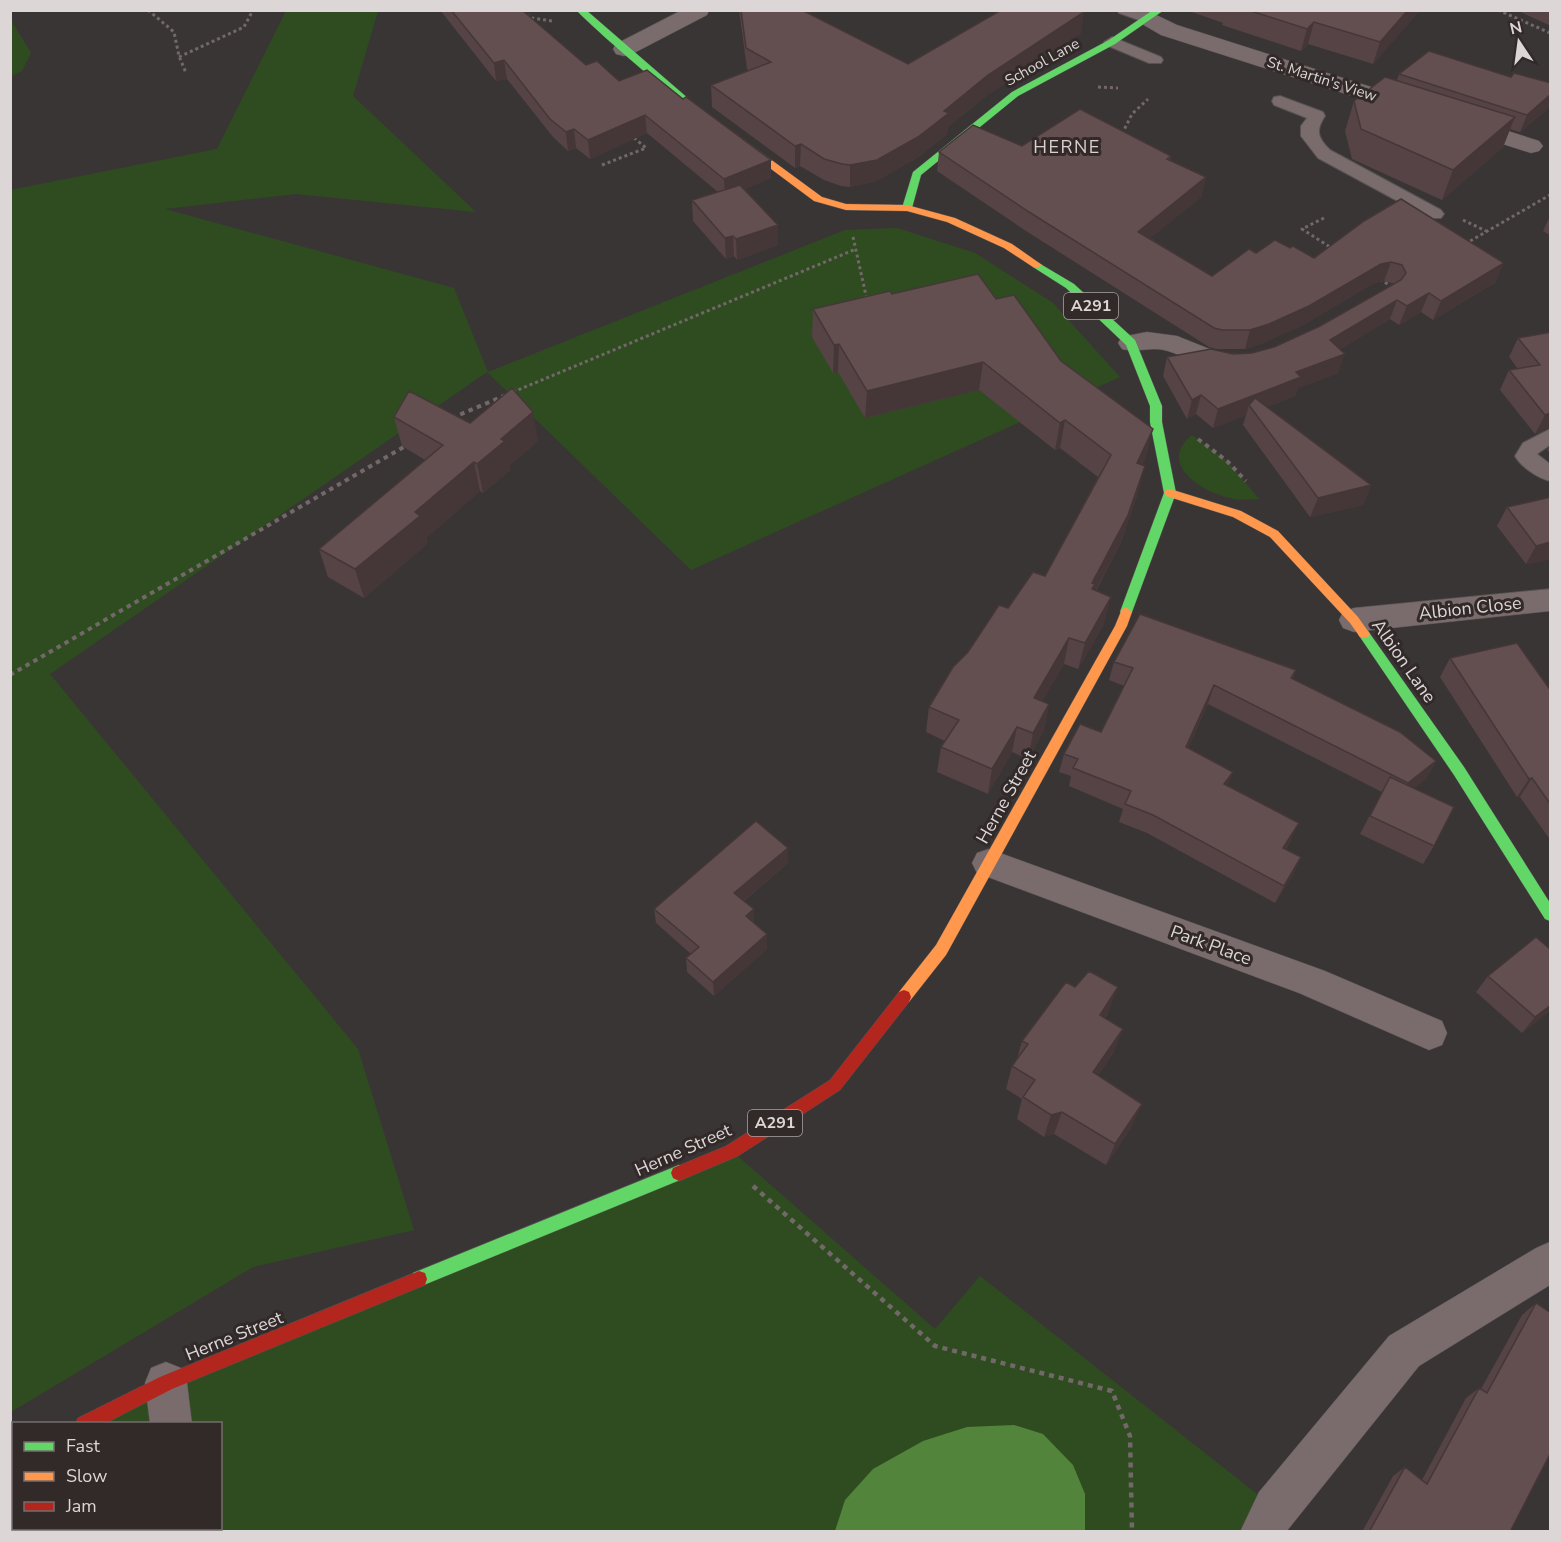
<svg xmlns="http://www.w3.org/2000/svg" width="1561" height="1542" viewBox="0 0 1561 1542" font-family="'Nunito Sans',sans-serif">
<style>
.green{fill:#2f4c20}
.water{fill:#52843b}
.lines{fill:none;stroke-linecap:round;stroke-linejoin:round}
.lane-casing{stroke:#565353;stroke-width:2}
.street-casing{stroke:#565353;stroke-width:1}
.fast-casing{stroke:#565353;stroke-width:1}
.slow-casing{stroke:#565353;stroke-width:1}
.jam-casing{stroke:#565353;stroke-width:1}
.path-far2{stroke:#726869;stroke-width:3;stroke-dasharray:3 3;stroke-linecap:butt}
.path-far1{stroke:#726869;stroke-width:4;stroke-dasharray:4.5 4.5;stroke-linecap:butt}
.path{stroke:#726869;stroke-width:4.5;stroke-dasharray:5 5;stroke-linecap:butt}
.lane{fill:#7a6b6c;fill-rule:evenodd}
.street{fill:#7a6b6c;fill-rule:evenodd}
.fast{fill:#63d668;fill-rule:evenodd}
.slow{fill:#ff974d;fill-rule:evenodd}
.jam{fill:#b3261e;fill-rule:evenodd}
.wall{fill:#554345}
.shaded-wall{fill:#453738}
.building{fill:#634e50;stroke:#453738;stroke-width:1.5}
.labels{text-anchor:middle;dominant-baseline:central;stroke-width:6;stroke-linejoin:round;paint-order:stroke}
.far-street-label{font-size:15px;fill:#dcd6d6;stroke:#322929}
.shield{fill:#322929;stroke:#a9a2a2;stroke-width:1.5}
.shield-label{font-size:16px;font-weight:bold;fill:#dcd6d6}
.far-quarter-label{font-size:18px;letter-spacing:1.5px;fill:#dcd0d1;stroke:#322929}
.street-label{font-size:18px;fill:#dcd6d6;stroke:#322929}
</style>
<rect width="100%" height="100%" fill="#3a3535"/>
<path class="green" d="M 286,11 L 378,11 L 353,96 L 476,212 L 296,194 L 165,209 L 454,288 L 488,372 L 845,230 L 897,228 L 975,253 L 1053,303 L 1120,377 L 691,570 L 487,372 L 50,674 L 358,1049 L 414,1230 L 253,1267 L 11,1412 L 10,190 L 217,149 Z
M 11,20 L 31,53 L 22,71 L 11,76 Z
M 1192,435 L 1227,461 L 1259,499 C 1250,499 1239,501 1230,498 C 1203,492 1156,464 1192,435 Z
M 732,1151 L 935,1329 L 980,1276 L 1275,1508 L 1262,1532 L 11,1532 L 10,1460 L 13,1458 L 14,1528 L 220,1528 L 220,1424 L 84,1423 Z"/>
<path class="water" d="M 1014,1425 L 1043,1434 L 1073,1465 L 1085,1494 L 1085,1531 L 835,1531 L 845,1500 L 873,1469 L 923,1441 L 967,1427 Z"/>
<g class="lines">
<defs>
<path id="lane" d="M 1117,10 C 1131,10 1148,8 1158,19 L 1150,24 L 1119,13 Z
M 1112,37 L 1161,57 L 1163,60 L 1161,63 L 1149,63 L 1106,45 L 1104,42 Z
M 1280,96 L 1323,112 L 1325,116 C 1315,131 1318,138 1330,150 L 1441,210 L 1444,214 L 1441,218 L 1429,218 L 1318,158 L 1301,136 L 1301,126 L 1307,118 L 1274,105 L 1272,101 L 1274,97 Z
M 1550,429 L 1550,445 L 1537,454 L 1550,464 L 1550,481 C 1538,478 1521,467 1515,456 L 1523,443 Z"/>
<path id="street" d="M 682,10 L 709,10 L 707,15 L 632,54 L 624,56 L 616,54 L 613,49 L 616,44 Z
M 1150,12 L 1177,25 L 1415,101 L 1419,106 L 1415,111 L 1407,113 L 1399,111 L 1161,35 L 1142,24 L 1139,19 L 1142,14 Z
M 1464,117 L 1539,141 L 1543,146 L 1539,151 L 1531,153 L 1456,129 L 1452,124 L 1456,119 Z
M 1147,332 L 1177,336 L 1217,352 L 1246,355 L 1249,361 L 1246,367 C 1211,377 1195,358 1164,350 C 1150,347 1136,353 1122,349 L 1118,343 L 1122,337 Z
M 1550,589 L 1550,611 L 1354,632 L 1343,628 L 1339,620 L 1343,612 L 1354,608 Z
M 989,849 L 1325,971 L 1442,1021 L 1447,1033 L 1442,1045 L 1429,1050 L 1299,993 L 977,873 L 972,863 L 977,853 Z
M 1550,1242 L 1550,1285 L 1419,1366 L 1286,1532 L 1240,1532 L 1259,1492 L 1389,1336 L 1536,1248 Z
M 166,1362 L 181,1368 L 187,1383 L 192,1424 L 150,1424 L 145,1383 L 151,1368 Z
M 171,1528 L 215,1528 L 216,1532 L 172,1532 Z"/>
<path id="fast" d="M 576,10 L 586,10 L 690,100 L 721,123 L 721,127 C 707,129 592,27 576,10 Z
M 1153,10 L 1164,10 L 1115,44 L 1018,96 L 921,175 L 912,208 L 907,211 L 903,210 L 902,208 L 913,172 L 1012,92 L 1109,40 Z
M 1037,262 L 1074,284 L 1135,340 L 1162,406 L 1162,422 L 1176,493 L 1132,612 L 1126,617 L 1120,612 L 1164,493 L 1150,422 L 1150,406 L 1126,345 L 1066,288 L 1033,267 L 1033,263 Z
M 1364,629 L 1368,631 L 1464,767 L 1550,903 L 1550,921 L 1545,919 L 1454,775 L 1360,637 L 1358,634 L 1360,631 Z
M 679,1165 L 685,1168 L 687,1173 L 685,1178 L 419,1287 L 413,1285 L 411,1279 L 413,1273 Z
M 14,1449 L 14,1467 L 10,1469 L 10,1451 Z"/>
<path id="slow" d="M 715,123 L 721,123 L 822,197 L 846,204 L 907,205 L 955,218 L 1012,244 L 1042,265 L 1037,268 L 1033,267 L 1004,248 L 947,222 L 907,211 L 846,210 L 814,201 L 715,127 Z
M 1170,489 L 1241,511 L 1278,531 L 1358,617 L 1370,634 L 1368,637 L 1360,637 L 1350,623 L 1270,537 L 1233,517 L 1166,496 L 1164,493 L 1166,490 Z
M 1126,607 L 1132,612 L 1127,626 L 946,955 L 909,1002 L 904,1004 L 899,1002 L 897,997 L 899,992 L 936,945 L 1115,626 L 1122,609 Z"/>
<path id="jam" d="M 904,990 L 909,992 L 911,997 L 909,1002 L 840,1090 L 738,1156 L 679,1181 L 673,1178 L 671,1173 L 673,1168 L 726,1146 L 830,1080 L 899,992 Z
M 419,1271 L 425,1273 L 427,1279 L 425,1285 L 172,1389 L 104,1424 L 75,1424 L 78,1418 L 160,1377 Z"/>
</defs>
<use href="#lane" class="lane-casing"/>
<use href="#street" class="street-casing"/>
<use href="#fast" class="fast-casing"/>
<use href="#slow" class="slow-casing"/>
<use href="#jam" class="jam-casing"/>
<path class="path-far2" d="M 148,10 L 174,32 L 179,56 L 186,73
M 522,10 L 532,18 L 552,21
M 1498,10 L 1550,33
M 179,57 L 244,27 L 253,10
M 1098,87 L 1118,88
M 1122,134 L 1132,114 L 1148,99
M 602,165 L 646,148 L 632,136
M 1324,218 L 1302,229 L 1333,249
M 1463,220 L 1486,231
M 853,237 L 867,300
M 1465,244 L 1550,195
M 1380,279 L 1392,287
M 513,392 L 856,249
M 504,396 L 506,395"/>
<path class="path-far1" d="M 452,418 L 506,395
M 1198,439 L 1227,461 L 1246,481
M 10,675 L 407,445"/>
<path class="path" d="M 753,1186 L 935,1346 L 1112,1391 L 1130,1436 L 1132,1532"/>
<use href="#lane" class="lane"/>
<use href="#street" class="street"/>
<use href="#fast" class="fast"/>
<use href="#slow" class="slow"/>
<use href="#jam" class="jam"/>
</g>
<path class="wall" d="M 440,10 L 529,10 L 529,17 L 586,65 L 619,81 L 771,178 L 745,189 L 778,225 L 778,245 L 737,260 L 734,256 L 726,259 L 693,221 L 692,200 L 718,192 L 647,133 L 590,159 L 576,148 L 568,151 L 553,137 L 507,79 L 496,81 Z
M 739,10 L 814,10 L 808,14 L 908,64 L 1081,33 L 986,96 L 948,127 L 947,134 L 917,158 L 876,181 L 850,187 L 841,186 L 824,180 L 800,166 L 795,168 L 712,107 L 711,85 L 749,71 L 747,69 Z
M 1189,10 L 1420,10 L 1373,64 L 1308,44 L 1301,51 L 1222,25 L 1223,23 L 1189,11 Z
M 1516,10 L 1551,10 L 1551,26 Z
M 1399,74 L 1511,77 L 1551,83 L 1551,106 L 1520,132 L 1510,129 L 1503,147 L 1442,200 L 1352,159 L 1345,131 L 1354,101 L 1397,80 Z
M 1022,146 L 1171,156 L 1170,160 L 1206,177 L 1201,197 L 1150,238 L 1212,276 L 1256,253 L 1290,248 L 1314,258 L 1364,221 L 1496,282 L 1433,320 L 1421,312 L 1399,325 L 1390,319 L 1340,349 L 1338,373 L 1298,388 L 1295,396 L 1267,407 L 1371,485 L 1363,505 L 1310,517 L 1243,425 L 1246,415 L 1213,428 L 1196,414 L 1187,419 L 1163,376 L 1167,357 L 1252,353 L 1274,347 L 1320,326 L 1395,284 L 1384,281 L 1374,283 L 1303,325 L 1263,343 L 1245,349 L 1217,349 L 1209,347 L 1026,231 L 937,171 L 939,152 Z
M 1551,214 L 1551,236 L 1543,231 Z
M 892,294 L 996,299 L 1061,361 L 1146,457 L 1142,465 L 1138,493 L 1121,542 L 1096,591 L 1104,624 L 1078,669 L 1064,664 L 1042,701 L 1049,704 L 1044,730 L 1028,759 L 1012,752 L 988,794 L 937,772 L 941,747 L 945,741 L 926,732 L 929,707 L 968,652 L 1008,608 L 1045,576 L 1098,477 L 1060,448 L 1055,450 L 979,390 L 865,418 L 838,372 L 833,373 L 812,337 L 813,309 Z
M 1551,332 L 1551,428 L 1535,434 L 1500,390 L 1509,370 L 1518,369 L 1509,357 L 1518,338 Z
M 394,417 L 470,423 L 538,441 L 509,466 L 510,470 L 483,493 L 480,491 L 426,538 L 427,544 L 364,598 L 328,577 L 319,549 L 425,460 L 402,446 Z
M 1551,443 L 1551,454 L 1547,450 Z
M 1507,507 L 1551,559 L 1526,564 L 1497,526 Z
M 1450,658 L 1551,691 L 1551,841 L 1520,797 L 1517,797 L 1440,677 Z
M 1114,662 L 1296,670 L 1292,679 L 1436,761 L 1426,779 L 1414,788 L 1434,846 L 1423,864 L 1360,834 L 1382,792 L 1208,704 L 1188,748 L 1233,772 L 1227,786 L 1291,840 L 1286,849 L 1301,857 L 1293,874 L 1275,903 L 1147,833 L 1119,822 L 1123,809 L 1069,786 L 1071,776 L 1059,772 L 1064,754 L 1101,732 L 1124,686 L 1109,680 Z
M 788,848 L 788,863 L 744,901 L 754,923 L 767,934 L 767,949 L 714,996 L 687,972 L 686,958 L 691,954 L 656,923 L 654,909 Z
M 1551,950 L 1551,1010 L 1522,1033 L 1476,992 L 1488,976 Z
M 1109,1011 L 1105,1018 L 1114,1052 L 1098,1075 L 1132,1126 L 1106,1165 L 1054,1134 L 1044,1137 L 1017,1119 L 1022,1099 L 1006,1089 L 1012,1066 L 1017,1059 L 1022,1041 Z
M 1536,1303 L 1510,1532 L 1362,1532 L 1393,1476 L 1405,1467 L 1422,1480 L 1466,1398 L 1479,1388 L 1481,1389 L 1522,1315 Z"/>
<path class="shaded-wall" d="M 521,10 L 529,10 L 530,25 Z
M 789,10 L 814,10 L 789,25 Z
M 1408,10 L 1420,10 L 1373,64 L 1380,42 Z
M 1084,12 L 1081,33 L 986,96 L 948,127 L 947,134 L 917,158 L 876,181 L 850,187 L 850,165 L 944,111 L 988,75 Z
M 1314,22 L 1308,44 L 1301,51 L 1307,29 Z
M 504,60 L 507,79 L 496,81 L 494,63 Z
M 1551,94 L 1551,106 L 1520,132 L 1527,115 Z
M 645,115 L 647,133 L 590,159 L 588,140 Z
M 1515,117 L 1503,147 L 1442,200 L 1453,170 Z
M 574,129 L 576,148 L 568,151 L 566,132 Z
M 801,144 L 800,166 L 795,168 L 795,146 Z
M 771,160 L 771,178 L 725,198 L 724,179 Z
M 1206,177 L 1201,197 L 1134,251 L 1138,232 Z
M 778,225 L 778,245 L 737,260 L 736,239 Z
M 733,236 L 734,256 L 726,259 L 725,238 Z
M 1391,262 L 1384,281 L 1374,283 L 1303,325 L 1263,343 L 1245,349 L 1250,330 L 1381,264 Z
M 1504,263 L 1496,282 L 1433,320 L 1441,301 Z
M 1429,293 L 1421,312 L 1399,325 L 1407,306 Z
M 1397,300 L 1390,319 L 1323,359 L 1330,340 Z
M 839,344 L 838,372 L 833,373 L 834,345 Z
M 1345,354 L 1338,373 L 1298,388 L 1295,396 L 1254,412 L 1249,405 L 1246,415 L 1213,428 L 1218,409 L 1296,372 Z
M 983,362 L 979,390 L 865,418 L 867,391 Z
M 1201,395 L 1196,414 L 1187,419 L 1192,400 Z
M 533,412 L 538,441 L 509,466 L 510,470 L 483,493 L 477,464 L 501,439 Z
M 1551,413 L 1551,428 L 1535,434 L 1545,415 Z
M 1065,420 L 1060,448 L 1055,450 L 1060,423 Z
M 1153,429 L 1146,457 L 1130,491 L 1137,463 Z
M 474,462 L 480,491 L 426,538 L 427,544 L 364,598 L 355,569 L 415,512 Z
M 1145,466 L 1138,493 L 1121,542 L 1091,599 L 1092,583 Z
M 1371,485 L 1363,505 L 1310,517 L 1318,498 Z
M 1551,542 L 1551,559 L 1526,564 L 1536,546 Z
M 1111,597 L 1104,624 L 1078,669 L 1085,643 Z
M 1069,638 L 1064,664 L 1029,724 L 1034,698 Z
M 1214,685 L 1208,704 L 1180,765 L 1186,747 Z
M 1049,704 L 1044,730 L 1028,759 L 1033,733 Z
M 1017,727 L 1012,752 L 988,794 L 992,769 Z
M 1436,761 L 1426,779 L 1399,801 L 1408,783 Z
M 1233,772 L 1226,790 L 1224,784 Z
M 1532,778 L 1520,797 L 1517,797 L 1529,779 Z
M 1299,823 L 1291,840 L 1275,865 L 1283,848 Z
M 788,848 L 788,863 L 735,908 L 734,893 Z
M 1301,857 L 1293,874 L 1275,903 L 1284,886 Z
M 754,909 L 754,924 L 746,916 Z
M 767,934 L 767,949 L 714,996 L 713,982 Z
M 1118,987 L 1109,1011 L 1091,1038 L 1100,1015 Z
M 1551,1005 L 1551,1010 L 1522,1033 L 1535,1017 Z
M 1123,1029 L 1114,1052 L 1085,1094 L 1093,1072 Z
M 1142,1104 L 1132,1126 L 1106,1165 L 1115,1144 Z
M 1062,1112 L 1054,1134 L 1044,1137 L 1051,1115 Z"/>
<path class="building" d="M 451,10 L 522,10 L 586,65 L 597,61 L 619,81 L 647,70 L 683,99 L 686,97 L 771,160 L 724,179 L 645,115 L 588,140 L 574,129 L 566,132 L 550,119 L 504,60 L 494,63 Z
M 741,10 L 802,10 L 908,64 L 1001,10 L 1080,10 L 1084,12 L 988,75 L 944,111 L 949,113 L 918,137 L 877,160 L 850,165 L 842,164 L 824,159 L 801,144 L 795,146 L 711,85 L 771,62 L 746,48 Z
M 1248,10 L 1408,10 L 1380,42 L 1314,22 L 1307,29 Z
M 1429,51 L 1511,77 L 1514,73 L 1551,83 L 1551,94 L 1527,115 L 1399,74 Z
M 1385,77 L 1515,117 L 1453,170 L 1361,129 L 1354,101 Z
M 1080,109 L 1171,156 L 1167,159 L 1206,177 L 1138,232 L 1212,276 L 1249,249 L 1256,253 L 1275,240 L 1290,248 L 1293,246 L 1314,258 L 1364,221 L 1401,199 L 1504,263 L 1441,301 L 1429,293 L 1407,306 L 1397,300 L 1330,340 L 1345,354 L 1296,372 L 1301,377 L 1218,409 L 1201,395 L 1192,400 L 1167,357 L 1211,349 L 1233,354 L 1252,353 L 1274,347 L 1320,326 L 1401,280 L 1406,273 L 1402,265 L 1391,262 L 1381,264 L 1309,306 L 1269,324 L 1250,330 L 1222,330 L 1214,328 L 1029,212 L 939,152 L 973,125 L 1022,146 Z
M 740,185 L 778,225 L 736,239 L 733,236 L 725,238 L 692,200 Z
M 978,274 L 996,299 L 1014,295 L 1061,361 L 1153,429 L 1137,463 L 1145,466 L 1128,515 L 1092,583 L 1095,584 L 1092,589 L 1111,597 L 1085,643 L 1069,638 L 1034,698 L 1049,704 L 1033,733 L 1017,727 L 992,769 L 941,747 L 959,720 L 929,707 L 953,667 L 968,652 L 999,605 L 1008,608 L 1033,572 L 1045,576 L 1111,455 L 1065,420 L 1060,423 L 983,362 L 867,391 L 839,344 L 834,345 L 813,309 L 890,291 L 892,294 Z
M 1551,332 L 1551,413 L 1545,415 L 1509,370 L 1540,365 L 1518,338 Z
M 512,388 L 533,412 L 501,439 L 505,441 L 477,464 L 474,462 L 415,512 L 420,516 L 355,569 L 319,549 L 443,445 L 394,417 L 409,391 L 470,423 Z
M 1255,398 L 1371,485 L 1318,498 L 1249,405 Z
M 1551,497 L 1551,542 L 1536,546 L 1507,507 Z
M 1140,614 L 1296,670 L 1291,678 L 1400,732 L 1436,761 L 1408,783 L 1214,685 L 1186,747 L 1233,772 L 1224,784 L 1299,823 L 1283,848 L 1301,857 L 1284,886 L 1153,815 L 1125,804 L 1131,791 L 1073,768 L 1078,759 L 1064,754 L 1080,724 L 1101,732 L 1133,668 L 1114,662 Z
M 1517,643 L 1551,691 L 1551,805 L 1532,778 L 1529,779 L 1450,658 Z
M 1390,777 L 1454,807 L 1434,846 L 1370,816 Z
M 756,821 L 788,848 L 734,893 L 754,909 L 746,916 L 767,934 L 713,982 L 686,958 L 699,947 L 654,909 Z
M 1536,937 L 1551,950 L 1551,1005 L 1535,1017 L 1488,976 Z
M 1089,971 L 1118,987 L 1100,1015 L 1123,1029 L 1093,1072 L 1142,1104 L 1115,1144 L 1062,1112 L 1051,1115 L 1023,1097 L 1035,1080 L 1012,1066 L 1028,1044 L 1022,1041 L 1066,982 L 1075,987 Z
M 1536,1303 L 1551,1313 L 1551,1452 L 1510,1532 L 1369,1532 L 1405,1467 L 1427,1484 L 1479,1388 L 1487,1393 Z"/>
<g class="labels">
<g class="far-street-label">
<text transform="translate(1042 62) rotate(-29)">School Lane</text>
<text transform="translate(1322 79) rotate(18)">St. Martin's View</text>
</g>
<g class="shield">
<rect x="1064" y="293" width="54" height="26" rx="4.5"/>
<rect x="748" y="1110" width="54" height="26" rx="4.5"/>
</g>
<g class="shield-label">
<text x="1091" y="306">A291</text>
<text x="775" y="1123">A291</text>
</g>
<g class="far-quarter-label">
<text x="1067" y="147">HERNE</text>
</g>
<g class="street-label">
<text transform="translate(1470 608) rotate(-6)">Albion Close</text>
<text transform="translate(1404 661) rotate(55)">Albion Lane</text>
<text transform="translate(1006 797) rotate(-61)">Herne Street</text>
<text transform="translate(1211 945) rotate(20)">Park Place</text>
<text transform="translate(683 1150) rotate(-24)">Herne Street</text>
<text transform="translate(234 1336) rotate(-22)">Herne Street</text>
</g>
</g>
<rect width="1561" height="1542" fill="none" stroke="#dcd6d6" stroke-width="24"/>
<rect x="12" y="1422" width="210" height="108" fill="#322929" stroke="#766e6e" stroke-width="1.5"/>
<rect x="24" y="1442" width="30" height="9" fill="#63d668" stroke="#766e6e" stroke-width="1.5"/>
<text x="66" y="1452" font-size="18" fill="#dcd6d6">Fast</text>
<rect x="24" y="1472" width="30" height="9" fill="#ff974d" stroke="#766e6e" stroke-width="1.5"/>
<text x="66" y="1482" font-size="18" fill="#dcd6d6">Slow</text>
<rect x="24" y="1502" width="30" height="9" fill="#b3261e" stroke="#766e6e" stroke-width="1.5"/>
<text x="66" y="1512" font-size="18" fill="#dcd6d6">Jam</text>
<g transform="translate(1519 42) rotate(347)" stroke="#322929" stroke-width="4.5" paint-order="stroke">
<path d="M0-4.5L10 22L0 15L-10 22Z" fill="#dcd6d6"/>
<text y="-9" font-size="16" font-weight="bold" text-anchor="middle" fill="#dcd6d6">N</text>
</g>
</svg>
